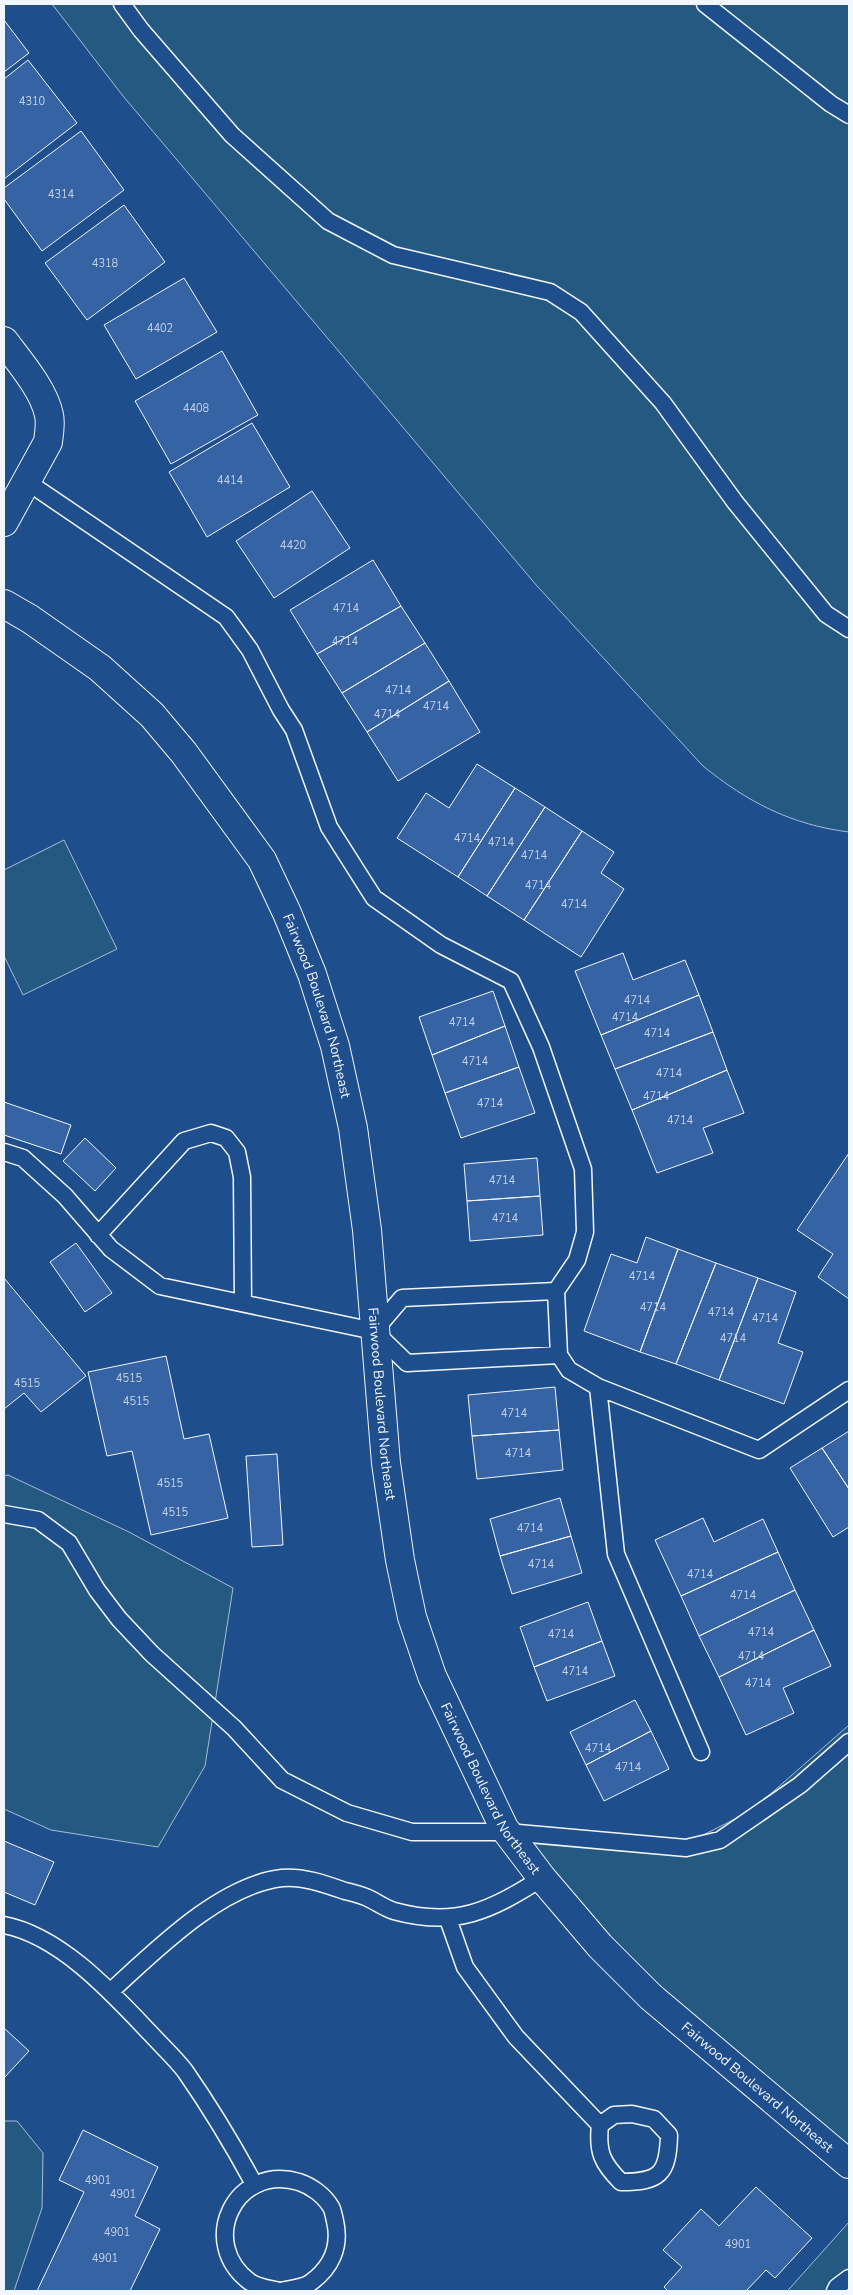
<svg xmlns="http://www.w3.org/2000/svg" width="853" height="2295" viewBox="0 0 853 2295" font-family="'Nunito Sans',sans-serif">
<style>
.green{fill:#245a82;stroke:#a8bbd7}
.building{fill:#3563a3;stroke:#f2f6ff}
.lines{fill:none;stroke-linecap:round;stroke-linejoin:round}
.lane-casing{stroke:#f2f6ff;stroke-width:19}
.street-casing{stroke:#f2f6ff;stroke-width:30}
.lane{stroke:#1f4e8c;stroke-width:16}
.street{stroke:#1f4e8c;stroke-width:28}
.labels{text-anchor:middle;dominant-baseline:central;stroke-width:4;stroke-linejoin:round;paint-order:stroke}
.number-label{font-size:11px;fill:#c3d1e8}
.street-label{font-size:14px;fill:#f2f6ff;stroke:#1f4e8c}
</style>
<rect width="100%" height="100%" fill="#1f4e8c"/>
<path class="green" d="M 52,4 L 849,4 L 849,832 C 792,825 747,802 703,766 L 537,586 L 123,96 Z
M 64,840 L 117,949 L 23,995 L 4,956 L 4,870 Z
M 8,1475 L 129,1532 L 233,1588 L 205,1766 L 158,1847 L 51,1830 L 4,1809 L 4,1476 Z
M 849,1725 L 849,2164 L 651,1997 L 504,1828 L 632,1846 L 693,1840 L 751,1811 Z
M 4,2121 L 17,2121 L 43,2153 L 42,2208 L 14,2291 L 4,2291 Z
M 849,2222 L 849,2291 L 787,2291 L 790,2288 Z"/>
<path class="building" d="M 4,20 L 29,53 L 4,72 Z
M 28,60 L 77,123 L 4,179 L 4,79 Z
M 81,131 L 124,190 L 42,251 L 4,199 L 4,188 Z
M 124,205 L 165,262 L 87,320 L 45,263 Z
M 184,278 L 217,332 L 136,379 L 104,325 Z
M 222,351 L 258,415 L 171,464 L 135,401 Z
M 252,423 L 290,487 L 207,537 L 169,472 Z
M 312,491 L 350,548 L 274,598 L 236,541 Z
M 373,560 L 401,606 L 317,654 L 290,610 Z
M 401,606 L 425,643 L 342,693 L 317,654 Z
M 425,643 L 449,681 L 367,732 L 342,693 Z
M 449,681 L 480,732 L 398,781 L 367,732 Z
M 477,764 L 515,788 L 458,877 L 397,838 L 426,793 L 449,808 Z
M 515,788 L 545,807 L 487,896 L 458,877 Z
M 545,807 L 582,831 L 524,920 L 487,896 Z
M 582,831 L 614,852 L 601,873 L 624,889 L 581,957 L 524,920 Z
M 623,953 L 633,980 L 685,960 L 699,995 L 601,1035 L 575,971 Z
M 493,991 L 505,1026 L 432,1055 L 419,1017 Z
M 699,995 L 713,1032 L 615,1069 L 601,1035 Z
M 505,1026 L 519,1067 L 445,1093 L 432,1055 Z
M 713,1032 L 727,1070 L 632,1110 L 615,1069 Z
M 519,1067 L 535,1113 L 461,1138 L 445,1093 Z
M 727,1070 L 744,1113 L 703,1128 L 713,1153 L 657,1173 L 632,1110 Z
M 4,1102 L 71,1125 L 61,1154 L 4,1135 Z
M 85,1138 L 116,1168 L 95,1191 L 63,1161 Z
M 849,1153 L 849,1299 L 818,1277 L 833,1254 L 797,1230 Z
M 537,1158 L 540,1196 L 467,1201 L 464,1164 Z
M 540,1196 L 543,1235 L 470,1241 L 467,1201 Z
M 646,1237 L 678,1249 L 640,1352 L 584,1331 L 611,1254 L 637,1263 Z
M 76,1243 L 112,1293 L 85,1312 L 50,1262 Z
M 678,1249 L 716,1263 L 676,1364 L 640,1352 Z
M 716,1263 L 758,1278 L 719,1380 L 676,1364 Z
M 4,1278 L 86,1376 L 41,1412 L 24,1393 L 4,1409 Z
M 758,1278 L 796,1292 L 778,1343 L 803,1352 L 784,1404 L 719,1380 Z
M 166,1356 L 184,1439 L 209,1434 L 228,1518 L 151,1535 L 132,1451 L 107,1456 L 88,1372 Z
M 555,1387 L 559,1430 L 472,1436 L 468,1395 Z
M 559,1430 L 563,1470 L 477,1479 L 472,1436 Z
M 849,1431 L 849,1489 L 822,1448 Z
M 822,1448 L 849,1489 L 849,1527 L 833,1537 L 790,1468 Z
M 277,1454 L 283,1545 L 252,1547 L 246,1456 Z
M 560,1498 L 571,1536 L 500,1556 L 490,1519 Z
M 703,1518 L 714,1542 L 763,1519 L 778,1552 L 681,1596 L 655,1540 Z
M 571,1536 L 582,1573 L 512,1594 L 500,1556 Z
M 778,1552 L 795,1590 L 699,1636 L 681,1596 Z
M 795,1590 L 814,1630 L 719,1677 L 699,1636 Z
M 588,1602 L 602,1641 L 534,1667 L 520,1627 Z
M 814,1630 L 831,1666 L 783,1688 L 794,1713 L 746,1735 L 719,1677 Z
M 602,1641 L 615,1676 L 547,1701 L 534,1667 Z
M 635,1700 L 651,1731 L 586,1765 L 570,1732 Z
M 651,1731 L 669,1769 L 604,1801 L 586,1765 Z
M 4,1841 L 54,1862 L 35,1905 L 4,1892 Z
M 4,2028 L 29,2051 L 4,2078 Z
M 83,2130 L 158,2167 L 135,2216 L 160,2229 L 130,2291 L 37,2291 L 84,2192 L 59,2180 Z
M 756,2187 L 812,2238 L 775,2278 L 766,2270 L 746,2291 L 668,2291 L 664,2287 L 682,2267 L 663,2250 L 701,2209 L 719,2226 Z"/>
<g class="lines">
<defs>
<path id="lane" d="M 122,4 L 141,30 L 232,135 L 328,221 L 393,255 L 550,292 L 581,312 L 663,403 L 735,502 L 826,614 L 849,629
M 705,4 L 831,104 L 849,115
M 26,481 L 226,617 L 250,650 L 281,710 L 294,730 L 329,827 L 374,898 L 441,945 L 511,981 L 541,1047 L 583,1169 L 585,1232 L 577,1260 L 556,1291 L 559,1355 L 569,1370 L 598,1387 L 759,1450 L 849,1390
M 4,1152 L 23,1158 L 65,1196 L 111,1249 L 160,1286 L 374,1331 L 407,1363 L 559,1355
M 98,1235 L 184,1141 L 211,1133 L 226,1138 L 237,1152 L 242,1177 L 243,1303
M 374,1331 L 402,1298 L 556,1291
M 598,1387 L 616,1554 L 701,1752
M 4,1514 L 38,1520 L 69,1543 L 97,1590 L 119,1619 L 152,1654 L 234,1728 L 282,1780 L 347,1813 L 412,1832 L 507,1832 L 686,1848 L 720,1840 L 800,1785 L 849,1742
M 448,1919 L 465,1967 L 516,2037 L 600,2125 C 597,2152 602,2163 621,2182 C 660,2182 668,2174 669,2135 L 654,2119 L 632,2114 L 614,2115 L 600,2125
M 4,1925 C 61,1936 113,1994 151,2034 C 162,2046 175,2058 185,2071 C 210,2107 233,2145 254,2184
M 111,1991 C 155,1951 220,1885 282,1878 C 303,1876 325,1884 345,1891 C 353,1893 362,1895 370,1899 C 378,1903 385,1908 394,1911 C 456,1928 490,1911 542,1878
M 279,2291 C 271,2289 257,2287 250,2282 C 197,2243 235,2163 299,2182 C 311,2186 324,2195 331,2207 C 333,2210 334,2217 335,2221 C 341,2247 331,2268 310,2283 C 303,2288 289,2289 281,2291
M 835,2291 L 837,2287 L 849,2278"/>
<g id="street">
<path d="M 4,341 C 19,361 44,390 49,415 C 51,424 49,433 48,442 L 4,522"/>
<path id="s1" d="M 4,604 L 30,619 L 100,668 L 152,715 L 184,753 L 262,860 L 287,913 L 312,974 L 335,1046 L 353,1128 L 367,1230 L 386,1463 L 400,1560 L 412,1617 L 432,1676 L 504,1828 L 542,1878 L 600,1946 L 651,1997 L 849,2164"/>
</g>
</defs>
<use href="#lane" class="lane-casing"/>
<use href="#street" class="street-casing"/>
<use href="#lane" class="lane"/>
<use href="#street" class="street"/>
</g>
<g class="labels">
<g class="number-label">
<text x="32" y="101">4310</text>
<text x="61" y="194">4314</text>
<text x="105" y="263">4318</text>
<text x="160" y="328">4402</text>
<text x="196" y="408">4408</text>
<text x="230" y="480">4414</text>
<text x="293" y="545">4420</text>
<text x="346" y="608">4714</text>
<text x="345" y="641">4714</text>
<text x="398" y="690">4714</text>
<text x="436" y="706">4714</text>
<text x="387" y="714">4714</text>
<text x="467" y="838">4714</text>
<text x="501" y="842">4714</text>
<text x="534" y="855">4714</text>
<text x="538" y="885">4714</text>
<text x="574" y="904">4714</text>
<text x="637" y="1000">4714</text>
<text x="625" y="1017">4714</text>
<text x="462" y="1022">4714</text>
<text x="657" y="1033">4714</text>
<text x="475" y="1061">4714</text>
<text x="669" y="1073">4714</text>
<text x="656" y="1096">4714</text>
<text x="490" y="1103">4714</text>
<text x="680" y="1120">4714</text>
<text x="502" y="1180">4714</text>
<text x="505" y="1218">4714</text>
<text x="642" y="1276">4714</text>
<text x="653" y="1307">4714</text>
<text x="721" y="1312">4714</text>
<text x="765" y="1318">4714</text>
<text x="733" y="1338">4714</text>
<text x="129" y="1378">4515</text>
<text x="27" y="1383">4515</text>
<text x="136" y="1401">4515</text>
<text x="514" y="1413">4714</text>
<text x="518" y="1453">4714</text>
<text x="170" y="1483">4515</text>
<text x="175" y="1512">4515</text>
<text x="530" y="1528">4714</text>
<text x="541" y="1564">4714</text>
<text x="700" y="1574">4714</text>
<text x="743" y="1595">4714</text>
<text x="761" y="1632">4714</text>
<text x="561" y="1634">4714</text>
<text x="751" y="1656">4714</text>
<text x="575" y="1671">4714</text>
<text x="758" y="1683">4714</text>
<text x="598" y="1748">4714</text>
<text x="628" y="1767">4714</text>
<text x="98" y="2180">4901</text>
<text x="123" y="2194">4901</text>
<text x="117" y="2232">4901</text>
<text x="738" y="2244">4901</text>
<text x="105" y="2258">4901</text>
</g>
<g class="street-label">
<text stroke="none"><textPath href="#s1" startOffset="524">Fairwood Boulevard Northeast</textPath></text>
<text stroke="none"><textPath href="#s1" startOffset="929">Fairwood Boulevard Northeast</textPath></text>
<text stroke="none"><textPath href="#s1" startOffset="1334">Fairwood Boulevard Northeast</textPath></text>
<text stroke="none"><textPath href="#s1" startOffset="1739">Fairwood Boulevard Northeast</textPath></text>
</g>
</g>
<rect width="853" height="2295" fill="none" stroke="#f2f6ff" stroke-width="10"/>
</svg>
